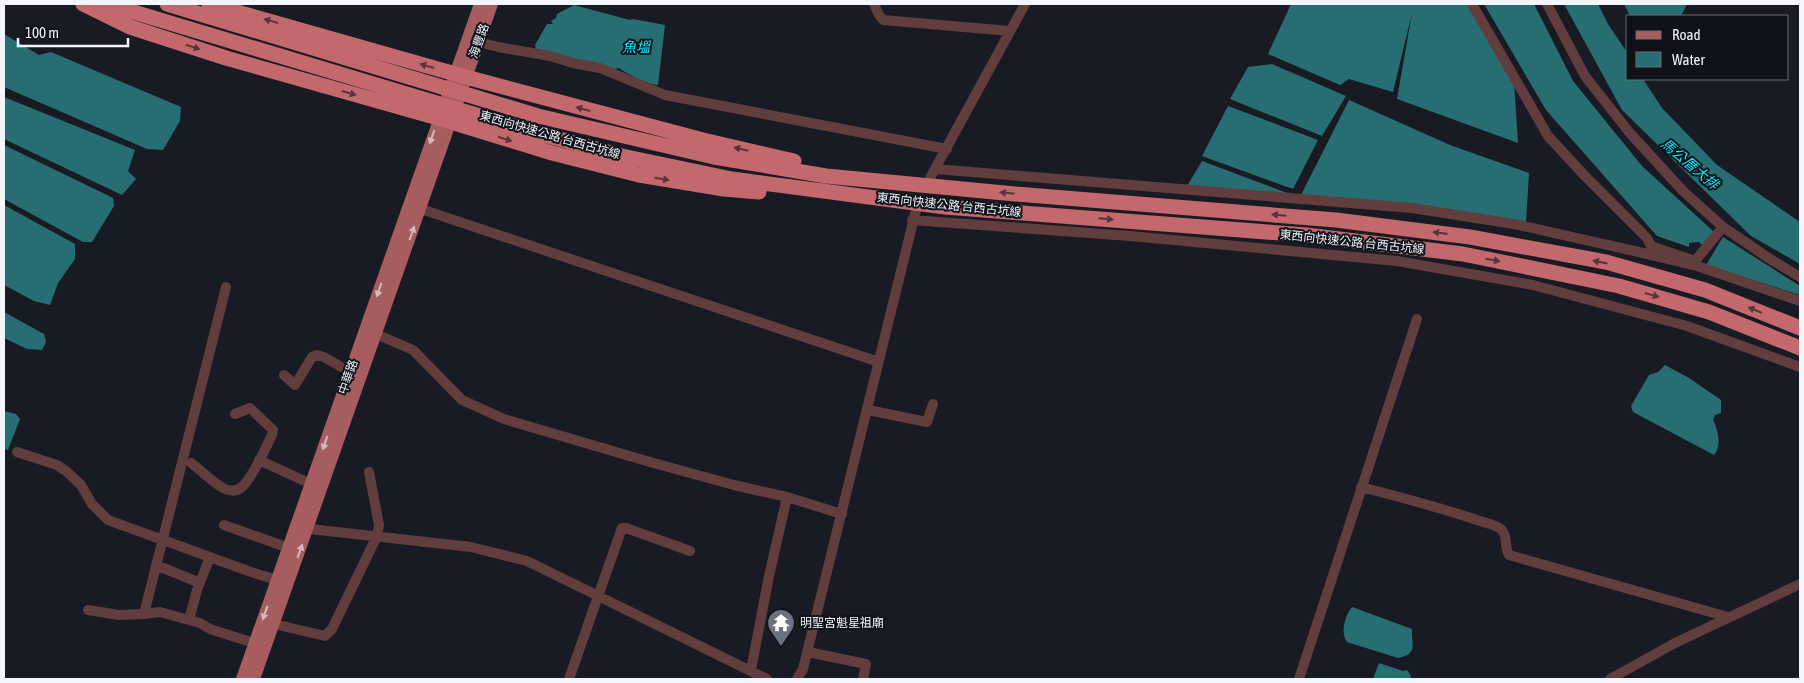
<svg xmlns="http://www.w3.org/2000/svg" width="1804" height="683" viewBox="0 0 1804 683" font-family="'Asap Condensed','Noto Sans TC',sans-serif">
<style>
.water{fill:#276e73}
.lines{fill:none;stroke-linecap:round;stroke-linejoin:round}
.minor{stroke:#613d3e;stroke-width:10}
.major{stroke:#a75c5f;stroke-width:12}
.highway{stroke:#c3686c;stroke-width:15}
.oneway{fill:#57343a}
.oneway2{fill:#d4b8bd}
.labels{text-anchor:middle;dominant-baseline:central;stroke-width:4;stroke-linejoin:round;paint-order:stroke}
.street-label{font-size:12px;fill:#f2f5fb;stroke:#0f1219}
.poi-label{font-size:12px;fill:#f2f5fb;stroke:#0f1219;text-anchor:start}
.water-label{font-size:14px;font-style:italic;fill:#0aecfb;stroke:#0f1219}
</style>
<rect width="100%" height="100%" fill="#181b23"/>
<path class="water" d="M 1291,4 L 1471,4 L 1514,82 L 1518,143 L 1397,99 L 1412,13 L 1393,92 L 1349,79 L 1340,85 L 1268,54 Z
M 1484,4 L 1534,4 L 1573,81 L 1642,166 L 1714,232 L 1704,247 L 1699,242 L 1689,243 L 1689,247 L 1657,236 L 1546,110 Z
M 1564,4 L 1598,4 L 1608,24 L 1628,54 L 1628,79 L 1643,79 L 1662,108 L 1717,165 L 1800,222 L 1800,264 L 1751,236 L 1622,110 Z
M 1624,4 L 1687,4 L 1681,16 L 1630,16 Z
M 574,5 L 630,20 L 633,19 L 665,25 L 658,85 C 650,85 627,74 619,68 L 615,69 L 536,49 L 535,45 L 547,24 L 553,24 L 551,21 L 556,18 L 557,14 Z
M 4,34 L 39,55 L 51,52 L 181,107 L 180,121 L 163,150 L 147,149 L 4,87 Z
M 1272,64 L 1346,96 L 1322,136 L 1230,99 L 1248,67 Z
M 4,97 L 135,150 L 128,171 L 136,179 L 122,195 L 4,139 Z
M 1349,100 L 1450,145 L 1529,173 L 1526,222 L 1300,197 Z
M 1228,106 L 1318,140 L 1293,189 L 1202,156 Z
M 4,145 L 113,198 L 114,206 L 92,242 L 83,242 L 4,199 Z
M 1202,161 L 1295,196 L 1187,186 Z
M 4,205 L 75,244 L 75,259 L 58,283 L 50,305 L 34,301 L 4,285 Z
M 1723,237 L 1800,286 L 1800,295 L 1706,265 Z
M 4,312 L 44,334 L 46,342 L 42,350 L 27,349 L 4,338 Z
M 1665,365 L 1689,378 L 1721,400 L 1721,413 L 1715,415 L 1713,420 C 1718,429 1722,446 1714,455 L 1633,412 L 1631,406 L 1649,375 L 1658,372 Z
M 4,411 L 16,414 L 20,419 L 8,450 L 4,449 Z
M 1352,607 L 1412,629 C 1411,643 1419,654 1398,658 L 1347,642 C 1340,633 1345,615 1352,607 Z
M 1379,663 L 1403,671 L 1407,670 L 1411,676 L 1410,679 L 1373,679 Z"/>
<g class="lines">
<path class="minor" d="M 874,4 L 879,15 L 883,20 L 1010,31
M 1472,4 L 1548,136 L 1584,175 L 1647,238 L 1651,246 L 1695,261 L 1723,227 L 1770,259 L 1800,277
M 1547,4 L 1585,76 L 1629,132 L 1683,191 L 1723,227
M 479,42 L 498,47 L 550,56 L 573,63 L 600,68 L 665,95 L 947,149
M 935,169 L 1412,208 L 1514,224 L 1643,253 L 1697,266 L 1800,301
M 930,178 L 1025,4
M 421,209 L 879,362
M 912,220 L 1130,236 L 1397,261 L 1533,285 L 1687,326 L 1800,367
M 226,287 L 144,614 L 160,612 L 200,623 L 210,629 L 254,643
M 376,334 L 413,350 L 462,400 L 504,419 L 650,462 L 734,485 L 787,497 L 842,514
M 284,375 L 295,385 L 312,357 L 317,355 L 324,357 L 350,372
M 868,410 L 927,422 L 933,404
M 17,452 L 57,465 L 66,471 L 81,485 L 92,504 L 108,520 L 251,572 L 277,580
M 259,460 L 311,484
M 191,463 C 202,471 213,483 225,489 C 232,492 238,491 243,486 C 254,475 265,449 272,435 L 273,430 L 250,408 L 235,414
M 1361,487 C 1400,497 1439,507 1477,520 C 1484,523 1496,524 1502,530 C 1508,536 1504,548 1509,555 L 1728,617
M 224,525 L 289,548
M 301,528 L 471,547 L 527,561 L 767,679
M 156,565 L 200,583
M 88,610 L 119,615 L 144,614
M 189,620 L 197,590 L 210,557
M 274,624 L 325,636 L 332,629 L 377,536 L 379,525 L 369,472
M 808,652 L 866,664 L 863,679
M 751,670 L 769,576 L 787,497
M 569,679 L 622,528 L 626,528 L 690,551
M 797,679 L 803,669 L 916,210
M 1299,679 L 1417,319
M 1610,679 L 1675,643 L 1800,584"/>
<path class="major" d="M 242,679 L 480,4
M 254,679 L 492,4"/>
<path class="highway" d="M 83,4 L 130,27 L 226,58 L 438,118 L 552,153 L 639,175 L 724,189 L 759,192
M 107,4 L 530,131 L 622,156 L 732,179 L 945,207 L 1306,235 L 1463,254 L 1619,286 L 1709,312 L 1800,348
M 167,4 L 538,116 L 714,157 L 826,176 L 1015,194 L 1336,220 L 1470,237 L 1606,262 L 1705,290 L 1800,328
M 209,4 L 466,77 L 703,140 L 794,161"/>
</g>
<defs><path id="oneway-solid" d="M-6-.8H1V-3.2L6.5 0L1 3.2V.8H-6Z" transform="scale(1.25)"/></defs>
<g class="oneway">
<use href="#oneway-solid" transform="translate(271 21) rotate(-164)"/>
<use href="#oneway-solid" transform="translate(193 47) rotate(18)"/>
<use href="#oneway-solid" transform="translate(427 66) rotate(-164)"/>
<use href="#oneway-solid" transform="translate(349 93) rotate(16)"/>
<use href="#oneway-solid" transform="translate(583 109) rotate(-165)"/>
<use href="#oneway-solid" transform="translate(505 139) rotate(17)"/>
<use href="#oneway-solid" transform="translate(741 149) rotate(-167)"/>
<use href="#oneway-solid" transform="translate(662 179) rotate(9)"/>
<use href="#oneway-solid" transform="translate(1007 193) rotate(-174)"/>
<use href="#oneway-solid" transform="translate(1279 215) rotate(-175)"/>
<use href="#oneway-solid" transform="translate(1106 219) rotate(5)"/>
<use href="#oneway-solid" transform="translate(1440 233) rotate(-173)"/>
<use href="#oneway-solid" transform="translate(1493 260) rotate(10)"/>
<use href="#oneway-solid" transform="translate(1600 262) rotate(-168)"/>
<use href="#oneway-solid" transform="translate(1652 295) rotate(16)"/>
<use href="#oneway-solid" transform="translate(1755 310) rotate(-158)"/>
</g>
<g class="oneway2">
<use href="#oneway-solid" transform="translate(432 137) rotate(109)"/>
<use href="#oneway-solid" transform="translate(412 233) rotate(-70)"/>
<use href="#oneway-solid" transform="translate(379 290) rotate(109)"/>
<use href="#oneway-solid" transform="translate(325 443) rotate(109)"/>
<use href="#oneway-solid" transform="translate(300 551) rotate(-70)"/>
<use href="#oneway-solid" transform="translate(265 613) rotate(110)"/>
</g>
<defs>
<symbol id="temple-pin" viewBox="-11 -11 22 30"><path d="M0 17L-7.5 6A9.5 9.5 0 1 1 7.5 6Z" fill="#6b7280" stroke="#0f1219"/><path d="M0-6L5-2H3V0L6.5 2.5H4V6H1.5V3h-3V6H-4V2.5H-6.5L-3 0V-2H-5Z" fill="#fff"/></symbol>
</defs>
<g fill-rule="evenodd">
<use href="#temple-pin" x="765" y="607" width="32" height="43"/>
</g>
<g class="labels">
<g class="street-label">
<text transform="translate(479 41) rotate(-70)">海豐路</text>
<text transform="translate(550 135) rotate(16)">東西向快速公路 台西古坑線</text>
<text transform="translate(949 205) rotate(6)">東西向快速公路 台西古坑線</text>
<text transform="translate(1352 242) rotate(6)">東西向快速公路 台西古坑線</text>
<text transform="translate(348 377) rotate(-71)">中華路</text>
</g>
<g class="poi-label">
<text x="800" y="623">明聖宮魁星祖廟</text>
</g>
<g class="water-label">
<text x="636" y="47">魚塭</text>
<text transform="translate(1690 164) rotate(40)">馬公厝大排</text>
</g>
</g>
<rect width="1804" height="683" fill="none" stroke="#f2f5fb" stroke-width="10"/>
<rect x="1626" y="15" width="162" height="65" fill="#0f1219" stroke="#6a6d73"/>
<rect x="1636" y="31" width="25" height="8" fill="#a75c5f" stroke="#6a6d73"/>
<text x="1672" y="40" font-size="15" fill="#f2f5fb">Road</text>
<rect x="1636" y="52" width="25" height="15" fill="#276e73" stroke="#6a6d73"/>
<text x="1672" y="65" font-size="15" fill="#f2f5fb">Water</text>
<path d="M18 38v8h110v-8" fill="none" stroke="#f2f5fb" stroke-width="2.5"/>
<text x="25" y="38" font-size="15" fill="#f2f5fb" stroke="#0f1219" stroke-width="4" paint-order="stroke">100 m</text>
</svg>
